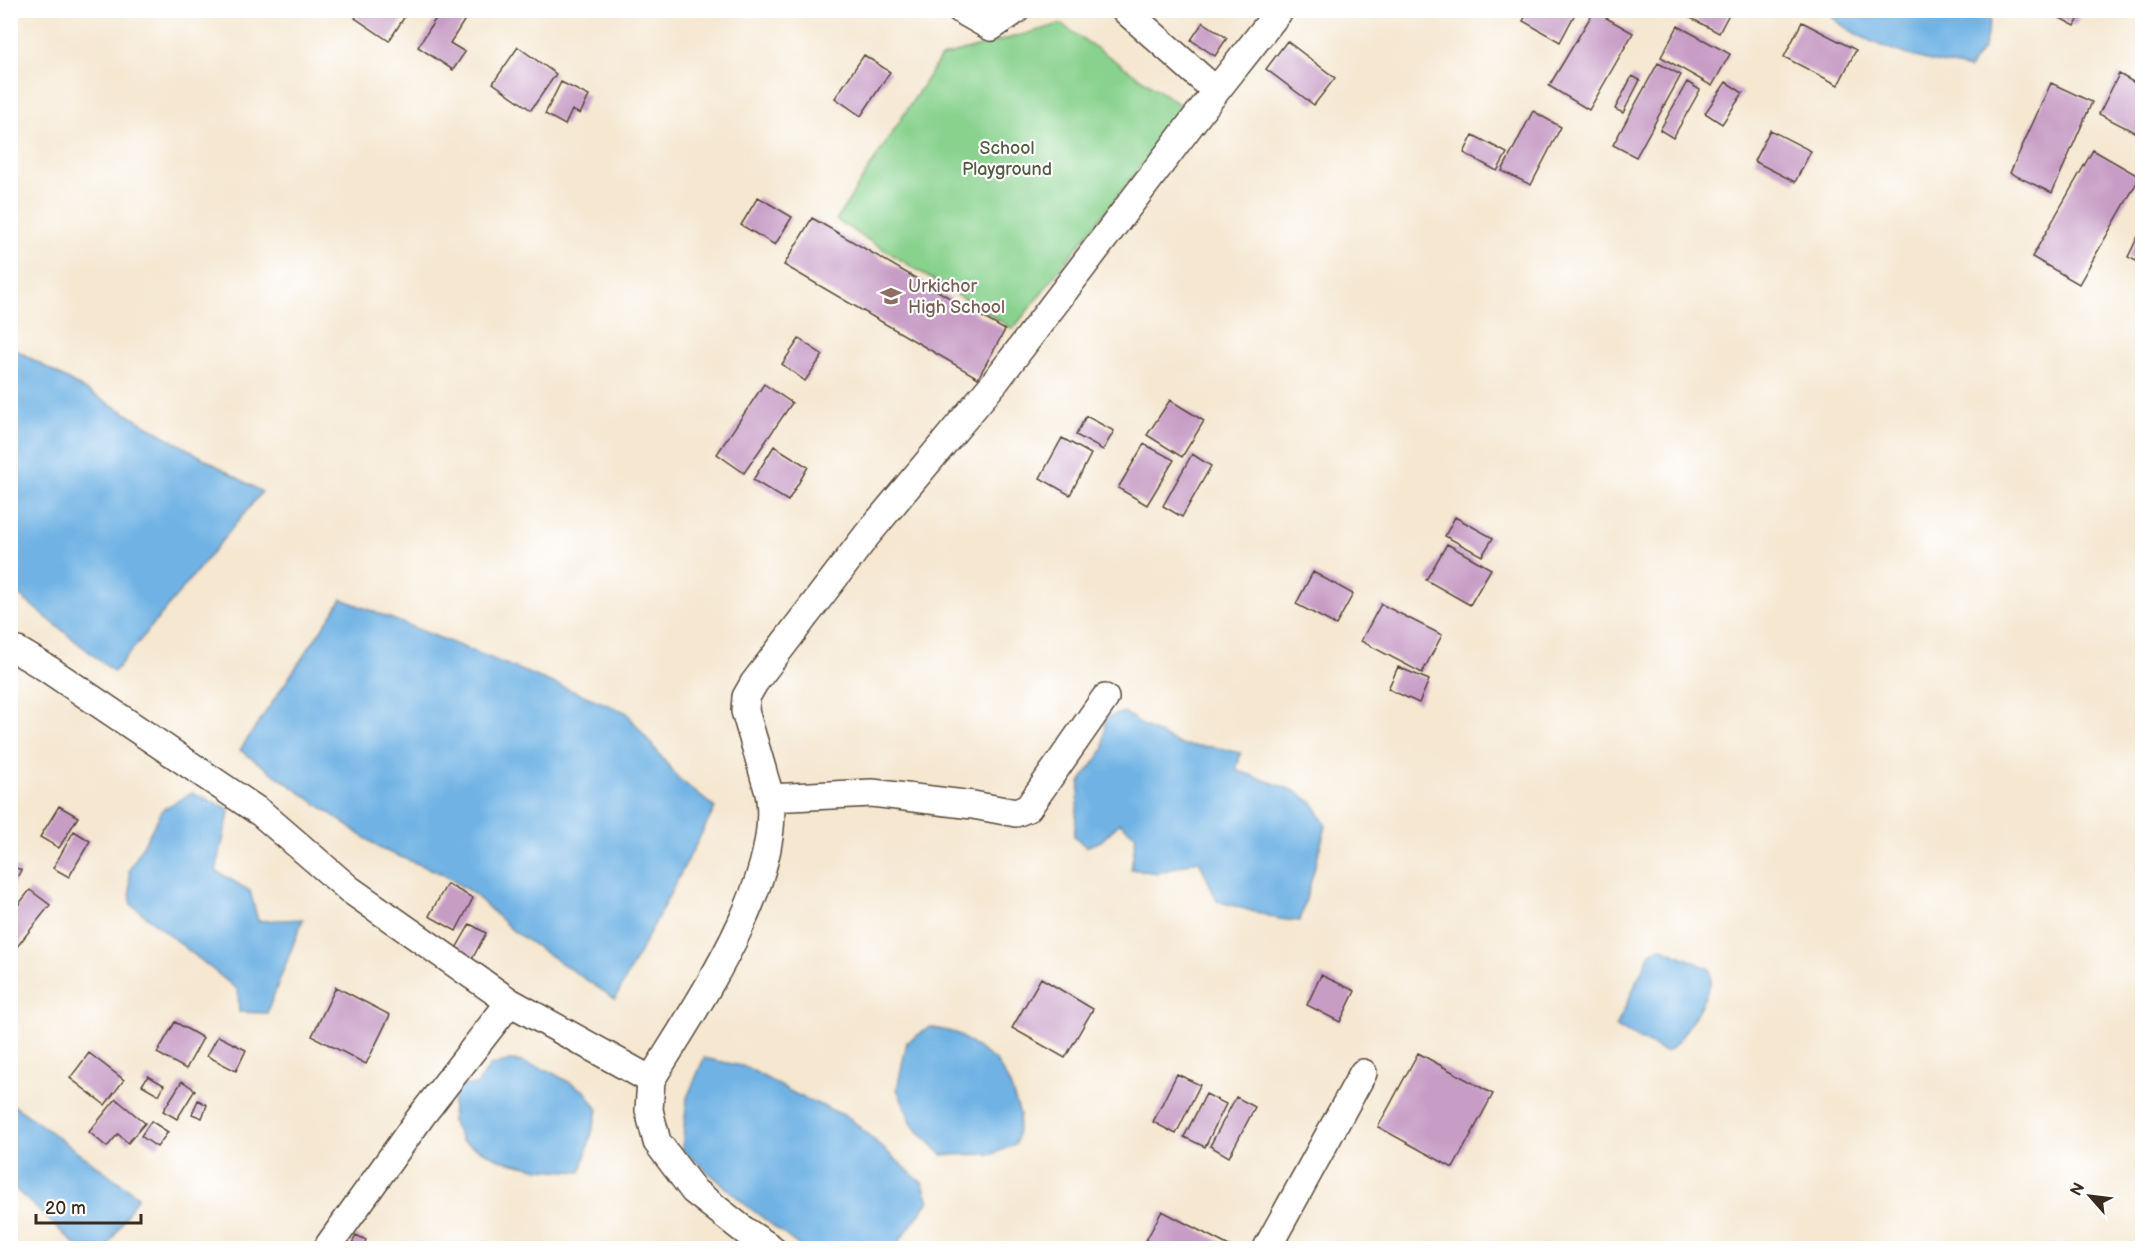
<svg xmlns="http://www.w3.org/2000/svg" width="2153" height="1259" viewBox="0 0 2153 1259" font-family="'Balsamiq Sans',sans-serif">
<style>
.green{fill:#89d28e;stroke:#627e56;stroke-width:1.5}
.water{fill:#6fb2e4;stroke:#556e81;stroke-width:1.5}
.building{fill:#c79dc6}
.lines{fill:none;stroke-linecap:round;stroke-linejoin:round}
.minor-casing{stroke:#574639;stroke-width:30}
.minor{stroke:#fff;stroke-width:27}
.labels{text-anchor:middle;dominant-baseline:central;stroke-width:4.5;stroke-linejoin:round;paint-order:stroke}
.park-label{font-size:18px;fill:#525c40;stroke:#fff}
.education-label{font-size:18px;fill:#785e54;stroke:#fff;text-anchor:start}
</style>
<rect width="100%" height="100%" fill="#fff"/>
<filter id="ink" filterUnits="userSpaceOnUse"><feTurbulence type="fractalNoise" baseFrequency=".0167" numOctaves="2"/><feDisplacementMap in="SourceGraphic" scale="12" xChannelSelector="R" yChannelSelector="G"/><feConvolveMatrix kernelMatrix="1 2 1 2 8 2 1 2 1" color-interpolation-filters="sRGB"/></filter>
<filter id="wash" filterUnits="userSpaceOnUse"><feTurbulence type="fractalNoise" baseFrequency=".008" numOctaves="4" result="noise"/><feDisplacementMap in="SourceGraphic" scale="24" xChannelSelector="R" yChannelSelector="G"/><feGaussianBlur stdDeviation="1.35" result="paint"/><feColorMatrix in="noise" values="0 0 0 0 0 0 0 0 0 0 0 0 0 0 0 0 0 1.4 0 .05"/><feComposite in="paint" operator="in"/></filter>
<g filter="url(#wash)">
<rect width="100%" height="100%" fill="#f5e7d0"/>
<path class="green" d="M 1061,24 L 1186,109 L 1013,329 L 836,220 L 941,57 Z"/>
<path class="water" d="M 1989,11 L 1992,14 L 1984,47 L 1969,69 C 1954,64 1938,64 1923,59 C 1889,50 1850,37 1826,11 Z
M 11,347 L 262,492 L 114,672 L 11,589 Z
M 342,599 L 626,712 L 678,778 L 715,808 L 615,999 L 513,931 L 474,894 L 443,874 L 381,849 L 240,750 Z
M 1124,712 L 1147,728 L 1181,745 L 1213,747 L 1241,753 L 1236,770 L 1295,791 L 1313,803 L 1326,826 L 1300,921 L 1279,919 L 1217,901 L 1199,860 L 1158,873 L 1131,869 L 1136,836 L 1120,823 L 1101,841 L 1086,847 L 1074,836 L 1080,782 L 1104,749 L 1105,718 Z
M 192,793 L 230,809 L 216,871 L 250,891 L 258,921 L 303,919 L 267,1013 L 239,1012 L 238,990 L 131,904 L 129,871 L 163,809 Z
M 1660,947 L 1710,969 C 1710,973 1711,976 1711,979 C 1709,994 1679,1048 1665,1052 L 1616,1027 L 1650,953 Z
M 930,1027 L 956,1033 L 996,1061 L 1009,1083 L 1020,1114 L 1016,1144 L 993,1154 L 942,1155 L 913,1126 L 897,1089 L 907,1042 Z
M 704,1058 L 746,1067 L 797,1095 L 848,1117 L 923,1184 L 929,1201 L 894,1248 L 802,1248 L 746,1205 L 682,1149 L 687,1098 Z
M 514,1060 L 549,1071 L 585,1091 L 598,1110 L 581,1172 L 539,1169 L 501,1160 L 462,1141 L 452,1121 L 454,1086 L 477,1085 L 490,1066 Z
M 11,1103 L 138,1196 L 107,1248 L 79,1248 L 11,1185 Z"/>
<g id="blocks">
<path class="building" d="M 360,10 L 409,10 L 389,41 L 355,18 Z
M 441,10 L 471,10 L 450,43 L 465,52 L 453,70 L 418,47 Z
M 1529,10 L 1577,10 L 1560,42 L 1523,21 Z
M 1690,10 L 1722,10 L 1729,14 L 1719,33 L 1687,16 Z
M 2045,10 L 2083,10 L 2075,26 Z
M 1594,11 L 1633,33 L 1589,110 L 1549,86 Z
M 1203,22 L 1227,38 L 1215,56 L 1191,40 Z
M 1802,22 L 1856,50 L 1838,85 L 1784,57 Z
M 1678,26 L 1730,54 L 1712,86 L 1661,57 Z
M 1287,41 L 1335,78 L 1314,105 L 1266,69 Z
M 518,47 L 556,74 L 531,110 L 493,83 Z
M 864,55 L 890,72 L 861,116 L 835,98 Z
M 1658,63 L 1681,75 L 1636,157 L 1613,145 Z
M 2119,74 L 2142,87 L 2142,136 L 2099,114 Z
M 1632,76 L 1640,80 L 1623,113 L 1615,109 Z
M 561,82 L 589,96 L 580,114 L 572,110 L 565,125 L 545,114 Z
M 1687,82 L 1700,90 L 1673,138 L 1660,130 Z
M 1726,82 L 1743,93 L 1722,124 L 1705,113 Z
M 2051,83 L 2092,102 L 2052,193 L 2010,173 Z
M 1533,111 L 1561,127 L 1531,185 L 1502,171 Z
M 1770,130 L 1811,151 L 1795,182 L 1754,161 Z
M 1473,135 L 1507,153 L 1497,171 L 1464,153 Z
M 2093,150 L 2140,177 L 2079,284 L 2032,257 Z
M 758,197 L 792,217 L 775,245 L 741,225 Z
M 812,218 L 1005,330 L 978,378 L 784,265 Z
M 2142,228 L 2142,264 L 2128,257 Z
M 799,339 L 823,355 L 805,381 L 782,364 Z
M 764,384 L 792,403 L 744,473 L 717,454 Z
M 1170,400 L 1204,421 L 1182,457 L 1147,435 Z
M 1086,416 L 1114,431 L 1103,450 L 1076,435 Z
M 1062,438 L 1091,454 L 1070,495 L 1040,478 Z
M 1144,444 L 1174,460 L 1147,505 L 1118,488 Z
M 774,446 L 808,467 L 788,501 L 753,480 Z
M 1192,454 L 1211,466 L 1182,517 L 1163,506 Z
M 1455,517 L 1493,538 L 1482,556 L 1445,536 Z
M 1447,544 L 1491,569 L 1470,605 L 1426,580 Z
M 1313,572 L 1353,594 L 1336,625 L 1296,604 Z
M 1381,604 L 1442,635 L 1422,673 L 1361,641 Z
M 1398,667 L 1429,680 L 1419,703 L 1388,689 Z
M 59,806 L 78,817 L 59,848 L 40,837 Z
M 74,831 L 90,841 L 69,877 L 53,868 Z
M 10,865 L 21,870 L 10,891 Z
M 447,884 L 473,898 L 456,931 L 429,916 Z
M 30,890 L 50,905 L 16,948 L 10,944 L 10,915 Z
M 470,924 L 486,933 L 471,961 L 454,952 Z
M 1321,975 L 1355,991 L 1340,1022 L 1307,1005 Z
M 1041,978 L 1093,1009 L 1065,1058 L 1012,1028 Z
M 336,987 L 390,1015 L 366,1064 L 312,1036 Z
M 175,1022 L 203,1038 L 186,1069 L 157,1053 Z
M 218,1036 L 246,1050 L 236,1071 L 207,1056 Z
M 89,1053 L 124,1080 L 105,1105 L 70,1078 Z
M 1418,1053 L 1493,1094 L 1453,1168 L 1378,1127 Z
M 1177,1074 L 1200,1085 L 1176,1134 L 1153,1122 Z
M 148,1076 L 164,1085 L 159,1095 L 142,1085 Z
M 182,1081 L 195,1090 L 177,1119 L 163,1111 Z
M 1206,1094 L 1226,1104 L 1205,1147 L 1184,1137 Z
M 1236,1097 L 1255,1107 L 1229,1157 L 1210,1146 Z
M 116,1099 L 145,1123 L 128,1143 L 118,1134 L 107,1147 L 89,1132 Z
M 198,1100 L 207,1105 L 202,1118 L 192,1114 Z
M 151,1121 L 168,1132 L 157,1147 L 141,1136 Z
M 1162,1211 L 1233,1248 L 1142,1248 Z
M 356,1235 L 366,1240 L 362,1248 L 350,1248 Z"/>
</g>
</g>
<g filter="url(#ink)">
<use href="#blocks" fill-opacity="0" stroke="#574639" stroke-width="1.5"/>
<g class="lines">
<defs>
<path id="minor" d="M 961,10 L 991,27 L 1016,10
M 1125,10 L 1216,91
M 10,649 L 18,651 L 48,669 L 261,813 L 349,889 L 510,1002 L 651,1080 C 695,1007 780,887 770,799 C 769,790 765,781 763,772 C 757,752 751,731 745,711 L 746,697 L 754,683 L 867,535 L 995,382 L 1216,91 L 1280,10
M 770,798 L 872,793 L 973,805 L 1016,813 L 1028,808 L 1105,698
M 651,1080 L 649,1110 L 657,1142 L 694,1191 L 745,1231 L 771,1248
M 329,1245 L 422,1115 L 510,1002
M 1267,1248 L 1363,1073"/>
</defs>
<use href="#minor" class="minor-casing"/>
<use href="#minor" class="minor"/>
</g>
</g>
<defs>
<symbol id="school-bare" viewBox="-9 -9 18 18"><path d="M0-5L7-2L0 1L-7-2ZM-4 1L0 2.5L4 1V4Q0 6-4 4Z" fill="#8d6e63" stroke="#fff" stroke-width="2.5" paint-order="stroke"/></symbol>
</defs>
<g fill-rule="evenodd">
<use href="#school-bare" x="876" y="281" width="30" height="30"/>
</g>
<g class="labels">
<g class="park-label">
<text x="1007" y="148">School<tspan x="1007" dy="21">Playground</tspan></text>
</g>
<g class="education-label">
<text x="908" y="286">Urkichor<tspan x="908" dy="21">High School</tspan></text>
</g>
</g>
<rect width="2153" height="1259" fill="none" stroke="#fff" stroke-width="36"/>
<g transform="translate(2090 1196) rotate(298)" stroke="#ffffff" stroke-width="4.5" paint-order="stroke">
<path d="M0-4.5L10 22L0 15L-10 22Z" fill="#3b2a1e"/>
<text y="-9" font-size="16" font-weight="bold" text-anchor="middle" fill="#3b2a1e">N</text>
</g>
<path d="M36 1214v9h105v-9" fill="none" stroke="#3b2a1e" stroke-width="3"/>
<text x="45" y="1214" font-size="18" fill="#3b2a1e" stroke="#ffffff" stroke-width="4.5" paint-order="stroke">20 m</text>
</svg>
